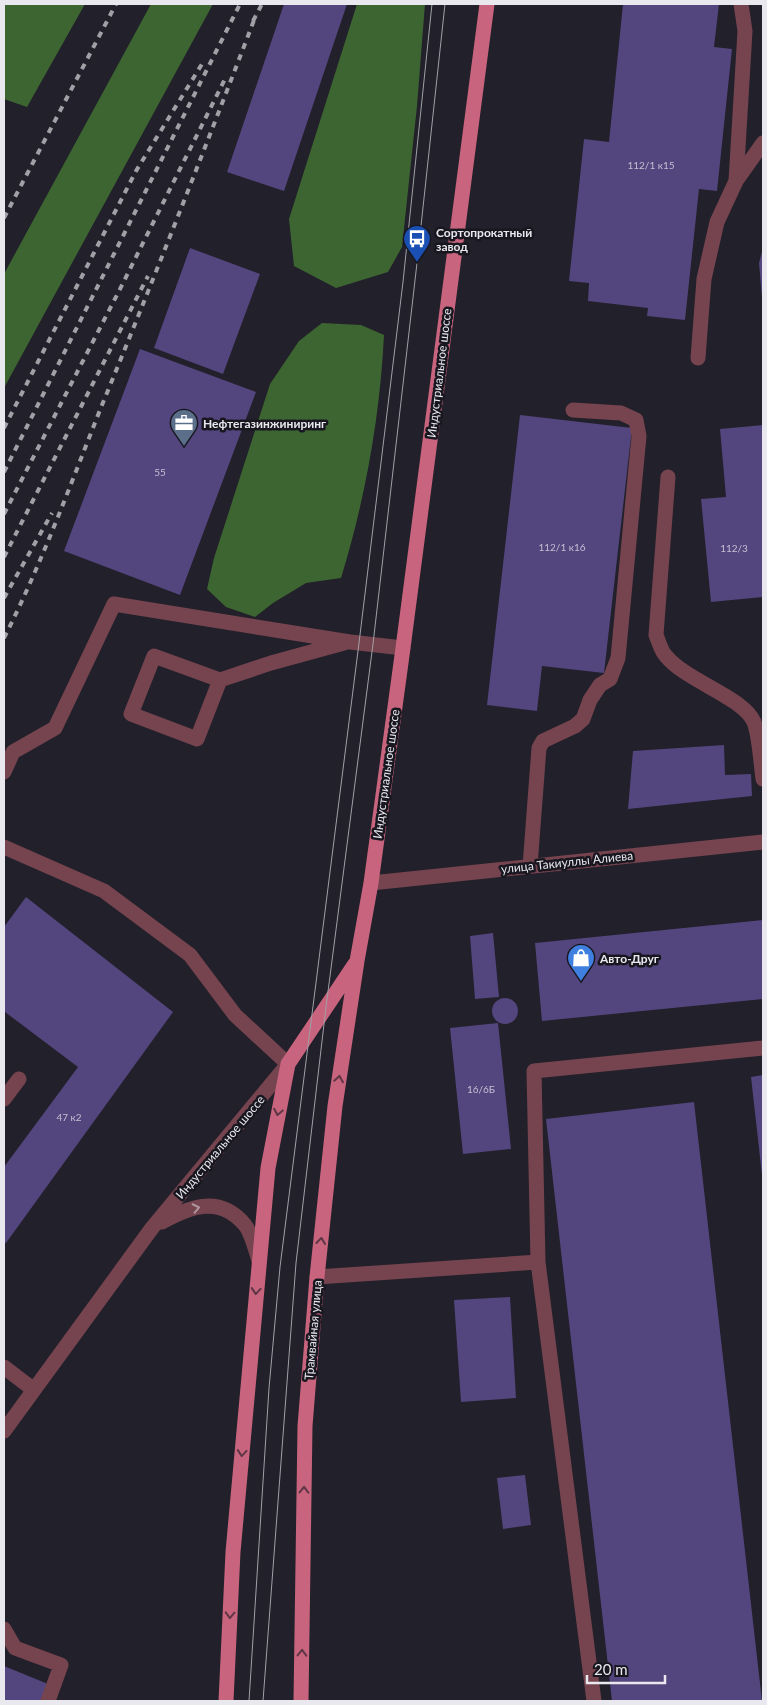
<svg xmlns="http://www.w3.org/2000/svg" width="767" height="1705" viewBox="0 0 767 1705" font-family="Lato,sans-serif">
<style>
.forest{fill:#3d6531}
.building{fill:#53457d}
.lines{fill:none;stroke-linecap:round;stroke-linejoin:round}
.minor{stroke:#75444f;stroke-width:15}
.major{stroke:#c8647d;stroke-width:15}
.tram{stroke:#a1a0a7;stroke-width:1}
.rail{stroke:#a1a0a7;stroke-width:4;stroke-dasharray:6 6;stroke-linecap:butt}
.oneway{stroke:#5e3645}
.oneway2{stroke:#af969e}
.labels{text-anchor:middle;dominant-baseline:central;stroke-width:5;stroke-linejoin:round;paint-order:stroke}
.number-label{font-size:10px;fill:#c4bfd2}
.poi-label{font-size:12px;font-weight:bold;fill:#e9e8ee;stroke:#181720;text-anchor:start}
.street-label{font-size:12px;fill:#e9e8ee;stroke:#181720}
</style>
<rect width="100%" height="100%" fill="#22202a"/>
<path class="forest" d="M 4,4 L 85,4 L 27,107 L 4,99 Z
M 151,4 L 213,4 L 4,388 L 4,274 Z
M 357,4 L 425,4 L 417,106 L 402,247 L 388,272 L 336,288 L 294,266 L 289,219 Z
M 322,323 L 361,325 L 384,335 C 380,417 365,500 341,578 L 306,583 L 273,603 L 255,617 L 226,607 L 207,589 L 214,558 L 270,384 L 299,341 Z"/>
<path class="building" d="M 284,4 L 347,4 L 284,191 L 227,172 Z
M 623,4 L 719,4 L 714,47 L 732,49 L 717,191 L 699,189 L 685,320 L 647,316 L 648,308 L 588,301 L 589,283 L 569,281 L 584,139 L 609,142 Z
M 190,248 L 260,274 L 223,374 L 154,348 Z
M 763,248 L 763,298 L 762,298 L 759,263 Z
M 140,349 L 256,392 L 180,595 L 64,551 Z
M 520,415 L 632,428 L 604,673 L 542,666 L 537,711 L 487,705 Z
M 763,425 L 763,597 L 711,602 L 701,499 L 726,497 L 720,429 Z
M 724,745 L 725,775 L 751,774 L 752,796 L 628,809 L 633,751 Z
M 26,897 L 173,1012 L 6,1243 L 4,1242 L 4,1167 L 78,1067 L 5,1012 L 4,1014 L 4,927 Z
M 763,920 L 763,999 L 542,1021 L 535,943 Z
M 493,933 L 499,997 L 475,999 L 470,936 Z
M492 1011a13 13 0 1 1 26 0a13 13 0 1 1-26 0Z
M 498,1023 L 511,1149 L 463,1154 L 450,1028 Z
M 763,1075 L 763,1175 L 762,1175 L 751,1077 Z
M 694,1102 L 762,1701 L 612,1701 L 546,1119 Z
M 510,1297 L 516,1398 L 461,1402 L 454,1300 Z
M 525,1475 L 531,1525 L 503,1529 L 497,1478 Z
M 4,1666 L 48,1684 L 41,1701 L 4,1701 Z"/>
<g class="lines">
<path class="minor" d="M 736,181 L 745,31 L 741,4
M 698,358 L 704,279 L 717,222 L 736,181 L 763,143
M 668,477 L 656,635 C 659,642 661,651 666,656 C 686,681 743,697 754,722 C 759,734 761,764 763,779
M 220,680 L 197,739 L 131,714 L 154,656 L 220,680 L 271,663 L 344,643
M 4,772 L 13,752 L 55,728 L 114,604 L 350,642 L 403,648
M 4,847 L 104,891 L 190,955 L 235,1015 L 288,1064 L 152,1228 L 4,1431
M 530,866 L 539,748 L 543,741 L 575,726 L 583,719 L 590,700 L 600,685 L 610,679 L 618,658 L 639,436 L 636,420 L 621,413 L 573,410
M 371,883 L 763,842
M 4,1099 L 19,1079
M 162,1222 C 191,1206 220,1195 245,1225 C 251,1232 256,1251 259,1261
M 317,1277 L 538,1262
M 4,1367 L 34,1390
M 4,1629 L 15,1648 L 61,1665 L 48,1701
M 594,1701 L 538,1262 L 534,1071 L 763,1048"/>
<path class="major" d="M 226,1701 L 233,1552 L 268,1168 L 288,1064 L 355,964
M 301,1701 L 305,1426 L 317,1277 L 335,1106 L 357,961 L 371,883 L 403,648 L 487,4"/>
<path class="tram" d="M 249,1701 L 269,1388 L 280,1267 L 359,643 L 403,282 L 432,4
M 263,1701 L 296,1263 L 326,1007 L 373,644 L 417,263 L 445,4"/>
<path class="rail" d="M 253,21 L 262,4
M 4,218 L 116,4
M 4,428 L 136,171 L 202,64
M 4,472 L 240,4
M 4,514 L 118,293 L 226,77
M 4,557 L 148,276
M 4,598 L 52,513
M 4,638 C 42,563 71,483 102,405 C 155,276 206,146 256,15"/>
</g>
<defs><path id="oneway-chevron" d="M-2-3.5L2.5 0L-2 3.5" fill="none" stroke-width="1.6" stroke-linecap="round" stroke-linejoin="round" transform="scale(1.25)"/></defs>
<g class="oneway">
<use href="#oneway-chevron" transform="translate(339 1079) rotate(-81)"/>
<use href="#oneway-chevron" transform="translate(278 1112) rotate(101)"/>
<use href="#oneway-chevron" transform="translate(321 1241) rotate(-84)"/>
<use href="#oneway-chevron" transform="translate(256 1291) rotate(95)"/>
<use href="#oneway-chevron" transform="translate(242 1453) rotate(95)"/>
<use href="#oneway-chevron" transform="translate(304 1490) rotate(-89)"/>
<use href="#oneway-chevron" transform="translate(230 1615) rotate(92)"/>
<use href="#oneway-chevron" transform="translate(302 1653) rotate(-89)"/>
</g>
<use class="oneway2" href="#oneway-chevron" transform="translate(196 1208) rotate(-12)"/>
<defs>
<symbol id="bus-pin" viewBox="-11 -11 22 30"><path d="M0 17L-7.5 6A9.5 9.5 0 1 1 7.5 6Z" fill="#1a4fb4" stroke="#181720"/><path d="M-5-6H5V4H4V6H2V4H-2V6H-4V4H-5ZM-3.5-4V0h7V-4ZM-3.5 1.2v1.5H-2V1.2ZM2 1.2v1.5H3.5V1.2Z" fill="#fff"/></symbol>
<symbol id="office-pin" viewBox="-11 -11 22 30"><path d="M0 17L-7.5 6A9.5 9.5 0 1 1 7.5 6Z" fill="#5c6f8a" stroke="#181720"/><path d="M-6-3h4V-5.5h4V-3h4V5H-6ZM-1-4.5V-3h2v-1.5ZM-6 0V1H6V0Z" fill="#fff"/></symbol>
<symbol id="shop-pin" viewBox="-11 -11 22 30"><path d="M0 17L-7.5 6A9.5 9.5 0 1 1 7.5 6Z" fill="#3f7fe0" stroke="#181720"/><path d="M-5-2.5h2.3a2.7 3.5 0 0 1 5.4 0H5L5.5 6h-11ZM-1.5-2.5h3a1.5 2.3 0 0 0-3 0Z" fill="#fff"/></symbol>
</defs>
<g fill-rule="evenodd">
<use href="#bus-pin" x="401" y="223" width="32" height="43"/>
<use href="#office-pin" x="168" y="407" width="32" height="43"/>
<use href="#shop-pin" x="565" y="942" width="32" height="43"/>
</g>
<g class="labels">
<g class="number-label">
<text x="651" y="165">112/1 к15</text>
<text x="160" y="472">55</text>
<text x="562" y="547">112/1 к16</text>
<text x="734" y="548">112/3</text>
<text x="481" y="1089">16/6Б</text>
<text x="69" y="1117">47 к2</text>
</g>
<g class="poi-label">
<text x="436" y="232">Сортопрокатный<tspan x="436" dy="14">завод</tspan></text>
<text x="203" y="423">Нефтегазинжиниринг</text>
<text x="600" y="958">Авто-Друг</text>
</g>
<g class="street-label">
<text transform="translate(439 373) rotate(-83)">Индустриальное шоссе</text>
<text transform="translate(386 774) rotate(-82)">Индустриальное шоссе</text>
<text transform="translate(567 862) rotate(-6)">улица Такиуллы Алиева</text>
<text transform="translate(220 1147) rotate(-50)">Индустриальное шоссе</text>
<text transform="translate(313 1330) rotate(-85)">Трамвайная улица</text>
</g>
</g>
<rect width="767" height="1705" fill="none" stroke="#e9e8ee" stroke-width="10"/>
<path d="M587 1675v8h78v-8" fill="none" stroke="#e9e8ee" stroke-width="2.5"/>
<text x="594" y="1675" font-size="15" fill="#e9e8ee" stroke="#181720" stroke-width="4" paint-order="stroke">20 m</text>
</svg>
